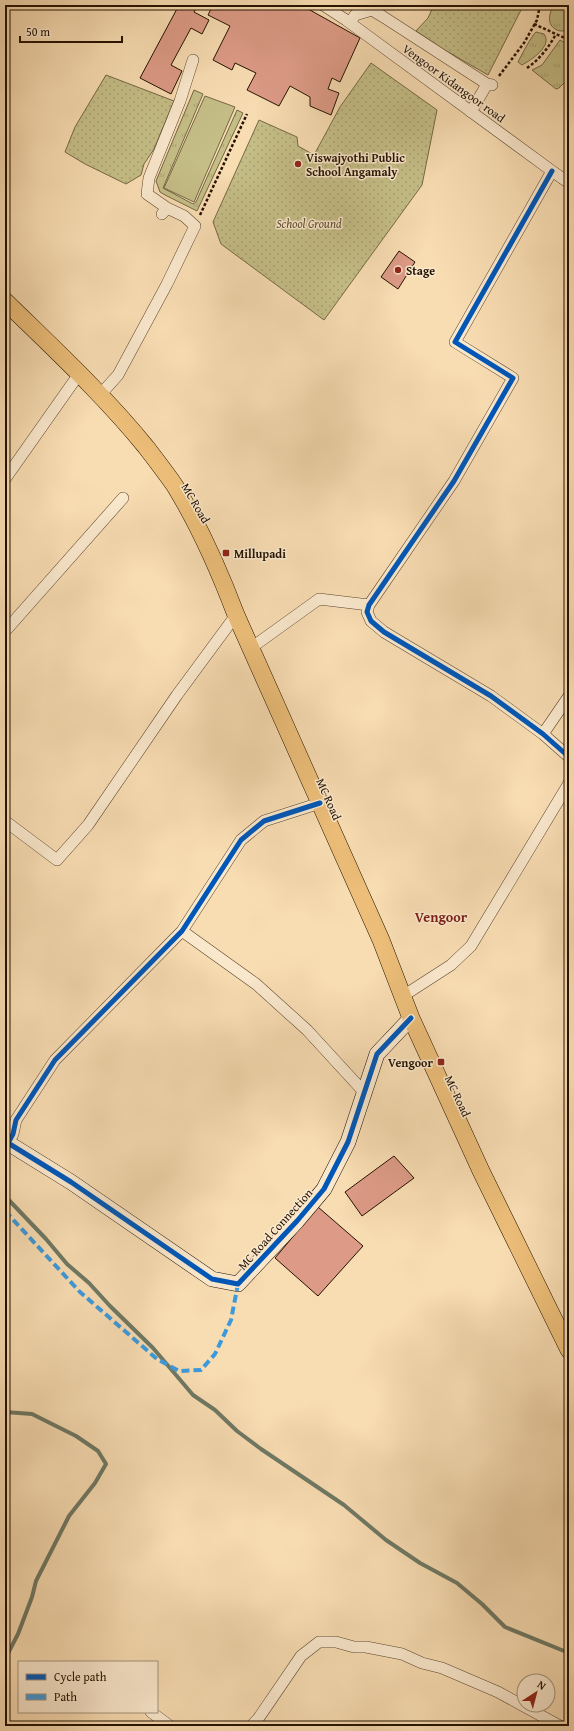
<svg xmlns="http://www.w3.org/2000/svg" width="574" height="1731" viewBox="0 0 574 1731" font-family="'Gentium Book Plus',serif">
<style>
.grass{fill:url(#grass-tufts);stroke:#746844}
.park{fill:url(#park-dots);stroke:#746844}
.pitch{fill:#c5be87;stroke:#746844}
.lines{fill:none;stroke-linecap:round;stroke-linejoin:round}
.stream{stroke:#6e7864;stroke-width:4}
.building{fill:#dd9b87;stroke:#241200}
.street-casing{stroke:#59442c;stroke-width:12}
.secondary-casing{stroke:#241200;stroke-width:16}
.primary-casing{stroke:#241200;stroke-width:18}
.path{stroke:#241200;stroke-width:2.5;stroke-dasharray:3 2;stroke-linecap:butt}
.street{stroke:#fae8cd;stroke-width:11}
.secondary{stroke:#fae8cd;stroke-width:15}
.primary{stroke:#ecbe79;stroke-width:17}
.quiet{stroke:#3c9adc;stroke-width:4;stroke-dasharray:8 4;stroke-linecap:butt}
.cycleway-casing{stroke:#fae8cd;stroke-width:8}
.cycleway{stroke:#0057b8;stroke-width:5}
.poi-dot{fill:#8f2418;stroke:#fae8cd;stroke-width:1.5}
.labels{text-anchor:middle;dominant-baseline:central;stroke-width:3;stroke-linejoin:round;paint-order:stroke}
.street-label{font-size:12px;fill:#241200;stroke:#fae8cd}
.poi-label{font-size:12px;font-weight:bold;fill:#241200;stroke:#fae8cd;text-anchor:start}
.park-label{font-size:12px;font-style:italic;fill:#5c4e2f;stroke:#fae8cd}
.quarter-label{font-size:14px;font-weight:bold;fill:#7a1f14;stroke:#fae8cd}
</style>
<defs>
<pattern id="grass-tufts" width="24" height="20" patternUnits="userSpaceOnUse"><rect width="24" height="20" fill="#c5be87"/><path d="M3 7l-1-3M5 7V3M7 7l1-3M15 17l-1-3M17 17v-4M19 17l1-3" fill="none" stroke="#a9a273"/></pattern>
<pattern id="park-dots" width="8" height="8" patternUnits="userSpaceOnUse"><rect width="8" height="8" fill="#c5be87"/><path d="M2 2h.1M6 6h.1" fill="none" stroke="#a9a273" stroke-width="1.8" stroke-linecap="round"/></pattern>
</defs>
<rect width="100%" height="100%" fill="#f8dcb2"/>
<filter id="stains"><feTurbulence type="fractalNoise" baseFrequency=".005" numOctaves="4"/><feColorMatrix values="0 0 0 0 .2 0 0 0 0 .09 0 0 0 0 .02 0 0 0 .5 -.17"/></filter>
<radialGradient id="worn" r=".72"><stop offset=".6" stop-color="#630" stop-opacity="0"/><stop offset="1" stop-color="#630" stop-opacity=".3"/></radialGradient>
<path class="grass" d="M 554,5 L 564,7 L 569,10 L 569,32 C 565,30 561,32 557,30 C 546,25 549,13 554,5 Z
M 536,32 L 544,34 C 553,46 531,60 522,65 L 518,62 C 521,56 532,35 536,32 Z
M 560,40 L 569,45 L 569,83 L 565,82 L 559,88 L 556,89 L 532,70 L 542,65 Z
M 194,90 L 203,94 L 163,188 L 193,204 L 196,202 L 237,110 L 243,113 L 197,211 L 165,195 L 160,192 L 156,181 Z"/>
<path class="park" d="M 434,5 L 520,5 L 523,6 L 488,75 L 443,49 L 416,31 L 428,18 Z
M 371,63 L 437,110 L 422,185 L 324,320 L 221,244 L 213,222 L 259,120 L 297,137 L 298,146 L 314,155 L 340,107 Z
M 106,75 L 174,101 L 154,149 L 144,164 L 141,175 L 126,184 L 85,164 L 65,152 L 75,127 Z"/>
<path class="pitch" d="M 205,96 L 235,107 L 194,202 L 164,188 Z"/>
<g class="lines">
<path class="stream" d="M 5,1196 L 46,1239 L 67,1264 L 89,1283 L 110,1306 L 153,1348 L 193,1395 L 215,1410 L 237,1431 L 261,1449 L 344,1505 L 386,1540 L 420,1563 L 457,1583 L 482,1604 L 505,1627 L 569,1653
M 5,1412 L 32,1414 L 76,1436 L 98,1451 L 106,1464 L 95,1483 L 69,1516 L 36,1581 L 32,1597 L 18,1634 L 5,1659
M 5,1725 L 6,1726"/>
</g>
<path class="building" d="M 179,5 L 191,5 L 196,8 L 194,12 L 209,20 L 202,34 L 191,28 L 171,65 L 182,71 L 171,94 L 140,78 Z
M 213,5 L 301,5 L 360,38 L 340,82 L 332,78 L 328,89 L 339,93 L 331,115 L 310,106 L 310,97 L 290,86 L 279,106 L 247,90 L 256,73 L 235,63 L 232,70 L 213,60 L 230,26 L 208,15 Z
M 399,251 L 415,262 L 398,289 L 381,277 Z
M 394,1156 L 414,1178 L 362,1216 L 345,1192 Z
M 318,1207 L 363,1246 L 318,1296 L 275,1258 Z"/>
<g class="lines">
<defs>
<path id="street" d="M 323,5 L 346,20 L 552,171 L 569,183
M 350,23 L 355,15 L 372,10 L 382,16 L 487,84
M 471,112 L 487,84 L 492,85
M 552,171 L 455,342 L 513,378 L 454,481 L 369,605 L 367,612 L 371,621 L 384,632 L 491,696 L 543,734 L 569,757
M 167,208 L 147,194 L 149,178 L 180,101 L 193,60
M 100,395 L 118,375 L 167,284 L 195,226 L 184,216 L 167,208 L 162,214
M 5,479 L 79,374
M 5,628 L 7,629 L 123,498
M 251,648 L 319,599 L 369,605
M 543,734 L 569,696
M 5,821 L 57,860 L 88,825 L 177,695 L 236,615
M 182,931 L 256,984 L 307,1030 L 364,1092
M 403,996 L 451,965 L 471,946 L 569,783
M 8,1143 L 13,1134 L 16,1120 L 55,1060 L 182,931 L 241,840 L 264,821 L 320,803
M 151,1712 L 170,1726
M 251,1726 L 258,1719 L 301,1656 L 319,1642 L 336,1642 L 354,1647 L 366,1647 L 402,1654 L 422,1663 L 442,1668 L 498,1692 L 560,1726"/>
<path id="secondary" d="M 5,1143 L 8,1143 L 71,1182 L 212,1279 L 238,1284 L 297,1221 L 324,1189 L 348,1142 L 377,1054 L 411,1018"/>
<path id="primary" d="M 5,301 C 53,348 103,394 146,447 C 156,460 166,473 175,486 C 200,527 219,570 236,615 L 381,940 L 411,1018 L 481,1171 L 569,1350"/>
</defs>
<use href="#street" class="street-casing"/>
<use href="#secondary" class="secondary-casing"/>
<use href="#primary" class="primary-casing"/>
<path class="path" d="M 534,24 L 569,40
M 527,68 C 539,60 549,47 556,34
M 499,76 L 524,43 L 537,20 L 540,5
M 200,215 L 247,114"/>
<use href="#street" class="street"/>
<use href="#secondary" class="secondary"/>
<use href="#primary" class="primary"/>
<path class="quiet" d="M 5,1211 L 80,1292 L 157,1359 L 179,1371 L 201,1370 L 215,1354 L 231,1320 L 238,1284"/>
<defs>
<path id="cycleway" d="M 552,171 L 455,342 L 513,378 L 454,481 L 369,605 L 367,612 L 371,621 L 384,632 L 491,696 L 543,734 L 569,757
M 5,1143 L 8,1143 L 71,1182 L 212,1279 L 238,1284 L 297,1221 L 324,1189 L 348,1142 L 377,1054 L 411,1018
M 8,1143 L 13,1134 L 16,1120 L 55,1060 L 182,931 L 241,840 L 264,821 L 320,803"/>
</defs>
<use href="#cycleway" class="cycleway-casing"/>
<use href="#cycleway" class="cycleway"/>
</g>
<g class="poi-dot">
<circle cx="298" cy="164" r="4"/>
<circle cx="398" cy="270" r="4"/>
<rect x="222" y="549" width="8" height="8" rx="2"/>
<rect x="437" y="1058" width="8" height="8" rx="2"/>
</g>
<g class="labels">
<g class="street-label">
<text transform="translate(454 83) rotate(36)">Vengoor Kidangoor road</text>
<text transform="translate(196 503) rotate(60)">MC Road</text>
<text transform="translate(329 799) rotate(66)">MC Road</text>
<text transform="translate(458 1096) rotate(65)">MC Road</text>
<text transform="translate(275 1229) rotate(-48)">MC Road Connection</text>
</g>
<g class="poi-label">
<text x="306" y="157">Viswajyothi Public<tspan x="306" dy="14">School Angamaly</tspan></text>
<text x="406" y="270">Stage</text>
<text x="234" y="553">Millupadi</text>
<text x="433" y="1062" text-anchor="end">Vengoor</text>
</g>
<g class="park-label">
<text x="309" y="223">School Ground</text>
</g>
<g class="quarter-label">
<text x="441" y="917">Vengoor</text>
</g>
</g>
<rect width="574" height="1731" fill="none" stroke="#f8dcb2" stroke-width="20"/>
<rect x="6" y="6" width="562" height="1719" fill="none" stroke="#241200" stroke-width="2"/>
<rect x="10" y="10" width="554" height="1711" fill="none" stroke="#241200"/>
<rect x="18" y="1661" width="140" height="52" fill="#fae8cd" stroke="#a4927b"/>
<rect x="26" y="1674" width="20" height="6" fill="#0057b8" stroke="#a4927b"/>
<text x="54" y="1681" font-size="12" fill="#241200">Cycle path</text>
<rect x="26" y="1694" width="20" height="6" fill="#3c9adc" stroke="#a4927b"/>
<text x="54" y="1701" font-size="12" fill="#241200">Path</text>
<g transform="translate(536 1693) rotate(36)"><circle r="19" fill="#fae8cd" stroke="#a4927b"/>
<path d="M0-3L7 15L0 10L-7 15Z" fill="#8f2418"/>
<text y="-6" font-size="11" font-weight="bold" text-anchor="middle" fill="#241200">N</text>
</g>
<path d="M20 36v6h102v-6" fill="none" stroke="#241200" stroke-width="2"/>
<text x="26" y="36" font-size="12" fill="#241200" stroke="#fae8cd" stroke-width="3" paint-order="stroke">50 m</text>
<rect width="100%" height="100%" filter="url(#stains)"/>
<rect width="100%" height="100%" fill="url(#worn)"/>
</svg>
